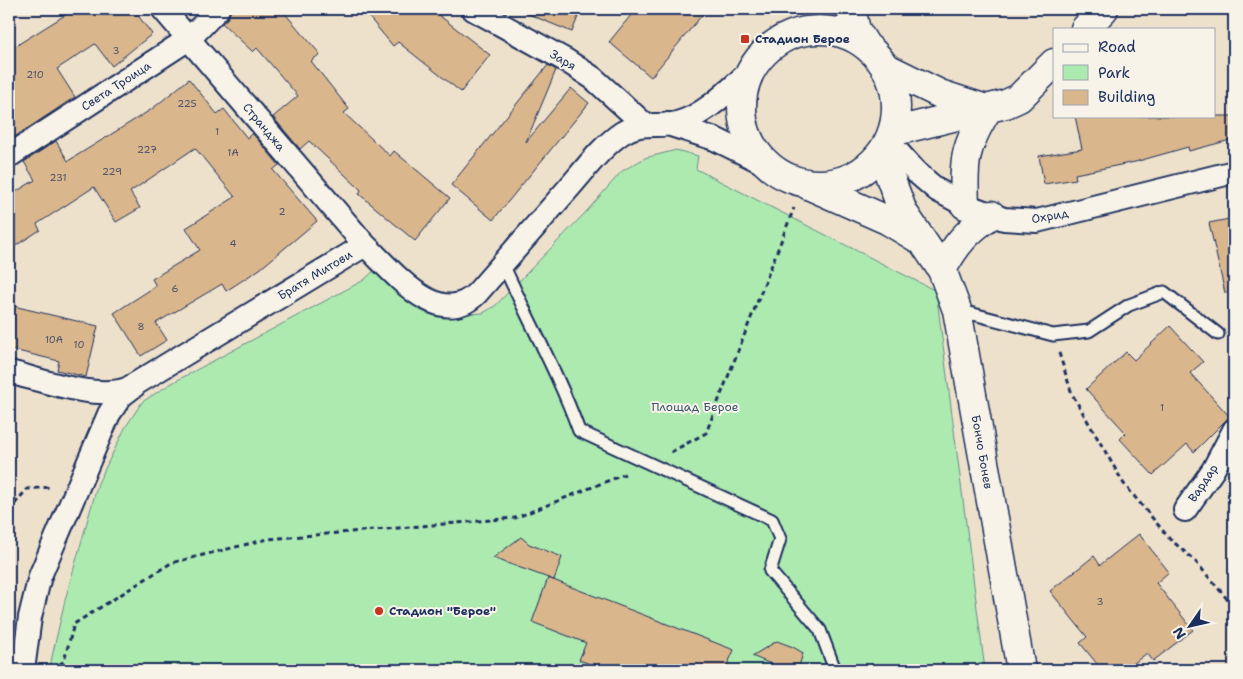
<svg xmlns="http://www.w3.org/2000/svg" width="1243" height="679" viewBox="0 0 1243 679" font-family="'Shantell Sans',sans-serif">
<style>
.green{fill:#adeab0;stroke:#648c87}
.building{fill:#dab68c;stroke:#1b2f5e}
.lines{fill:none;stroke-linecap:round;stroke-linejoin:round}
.lane-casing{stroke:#1b2f5e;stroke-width:15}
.street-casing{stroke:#1b2f5e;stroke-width:26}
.secondary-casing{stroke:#1b2f5e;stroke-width:31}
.path{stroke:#1b2f5e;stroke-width:3;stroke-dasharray:5 4;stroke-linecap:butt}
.lane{stroke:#f7f3e8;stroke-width:11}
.street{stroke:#f7f3e8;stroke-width:22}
.secondary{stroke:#f7f3e8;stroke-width:28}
.poi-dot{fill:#c8321e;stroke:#f7f3e8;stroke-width:2}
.labels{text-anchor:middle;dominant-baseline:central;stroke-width:4;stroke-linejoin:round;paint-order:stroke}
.number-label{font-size:10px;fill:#4b516a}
.poi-label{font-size:12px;font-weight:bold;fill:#1b2f5e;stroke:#f7f3e8;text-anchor:start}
.street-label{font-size:12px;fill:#1b2f5e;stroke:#f7f3e8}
.park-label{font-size:12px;fill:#38546e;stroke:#f7f3e8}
</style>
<rect width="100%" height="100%" fill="#eee1cc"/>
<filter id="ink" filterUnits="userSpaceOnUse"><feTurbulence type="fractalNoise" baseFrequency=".02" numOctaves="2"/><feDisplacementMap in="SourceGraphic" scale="10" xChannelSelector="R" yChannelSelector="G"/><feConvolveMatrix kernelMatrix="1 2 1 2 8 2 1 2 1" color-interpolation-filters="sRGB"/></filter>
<g filter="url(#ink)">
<path class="green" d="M 676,150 L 698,156 L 696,169 L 936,291 L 985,670 L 49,670 L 65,600 L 98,483 L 125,428 L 142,402 L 172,383 L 364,280 L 380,265 L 451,315 L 483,313 L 495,306 L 586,212 L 622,171 L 645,158 Z"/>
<path class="building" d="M 75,9 L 133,9 L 152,34 L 112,66 L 95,44 L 57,69 L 75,97 L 10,140 L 9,50 Z
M 231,9 L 281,9 L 320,54 L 311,61 L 349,109 L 344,113 L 390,156 L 394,151 L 450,198 L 415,241 L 359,194 L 361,190 L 309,141 L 300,149 L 273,117 L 298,96 L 257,48 L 253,52 L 222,23 L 228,18 Z
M 362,9 L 431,9 L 490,55 L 461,92 L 398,42 L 393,46 Z
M 516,9 L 581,9 L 572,32 Z
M 636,9 L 707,9 L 651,77 L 609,42 Z
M 548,65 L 556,70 L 526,142 L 571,88 L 589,103 L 493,220 L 451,185 Z
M 189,79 L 217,114 L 224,109 L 247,138 L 252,133 L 279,165 L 273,170 L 317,221 L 260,269 L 226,291 L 222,284 L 156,323 L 167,340 L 141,356 L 114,313 L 156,286 L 152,279 L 200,250 L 186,228 L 235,197 L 195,148 L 130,192 L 140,208 L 116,222 L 94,187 L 37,224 L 40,230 L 9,250 L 9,196 L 35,180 L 24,162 L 56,141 L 68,161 L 152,109 Z
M 1075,116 L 1234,116 L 1234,139 L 1189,151 L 1188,147 L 1135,162 L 1075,174 L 1076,179 L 1044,184 L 1039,156 L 1082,149 Z
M 1234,218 L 1234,292 L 1225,293 L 1209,223 Z
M 9,305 L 98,326 L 86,377 L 57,370 L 59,361 L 9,349 Z
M 1170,326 L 1203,362 L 1190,373 L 1231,418 L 1227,419 L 1194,452 L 1187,444 L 1153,475 L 1120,439 L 1126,433 L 1086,389 L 1126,352 L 1134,360 Z
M 1139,534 L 1169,572 L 1156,583 L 1193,630 L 1153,661 L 1147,653 L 1125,670 L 1102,670 L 1080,643 L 1087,637 L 1050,591 L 1094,556 L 1100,565 Z
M 521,537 L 529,544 L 562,557 L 554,580 L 493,558 Z
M 548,578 L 734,650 L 725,670 L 606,670 L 579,660 L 586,643 L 532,622 Z
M 777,641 L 793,647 L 803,653 L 798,670 L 785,670 L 752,656 Z"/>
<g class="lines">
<defs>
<path id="lane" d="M 503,264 C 528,320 558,373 579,431 L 772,520 L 780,539 L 770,571 L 820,630 L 835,670
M 958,310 L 1053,335 L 1089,331 L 1129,305 L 1164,292 L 1218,334"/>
<path id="street" d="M 163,9 L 365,245
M 473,9 L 567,61 L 593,78 L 644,124
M 668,124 L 715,139 L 766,164
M 888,141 L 916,172 L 937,190 L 965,205 L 1004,219 L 1037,221 L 1234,172
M 9,156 L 190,38 L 218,9
M 9,372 C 42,380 95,400 127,389 L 365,245 C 392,270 439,332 477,293 C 507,259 537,224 567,190 C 584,171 601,147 622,133 C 642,120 658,128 677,123 C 704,116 728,91 748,73
M 1185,510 L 1213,470 L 1234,430
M 23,670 L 30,617 L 40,576 L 109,414 L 121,396 L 134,386"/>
<path id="secondary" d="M 851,9 L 856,30 L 866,46
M 1085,29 L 1104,9
M742 107a77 77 0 1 1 154 0a77 77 0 1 1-154 0Z
M 885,67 L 940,94 L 986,109
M 892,132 L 1006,104 L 1019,98 L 1054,63
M 884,149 L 890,177 L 903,212 L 942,270 L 957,310 L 1021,670
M 808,185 L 887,220 L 917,238
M 965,205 C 963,162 964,147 988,109
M 942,270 C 955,245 968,230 991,215"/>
</defs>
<use href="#lane" class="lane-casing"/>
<use href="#street" class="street-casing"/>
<use href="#secondary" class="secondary-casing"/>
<path class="path" d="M 1059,353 L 1072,394 L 1124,484 L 1169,538 L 1196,562 L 1228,600 L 1234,613
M 671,452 L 706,433 L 794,208
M 9,511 L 27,489 L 51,487
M 52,670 L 64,661 L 74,624 L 171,563 L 268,539 L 515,518 L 625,474"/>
<use href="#lane" class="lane"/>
<use href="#street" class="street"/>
<use href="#secondary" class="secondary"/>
</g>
</g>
<g class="poi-dot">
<rect x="740" y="34" width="10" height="10" rx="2.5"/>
<circle cx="379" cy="611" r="5"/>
</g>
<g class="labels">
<g class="number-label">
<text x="116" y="50">3</text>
<text x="35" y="74">210</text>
<text x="187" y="103">225</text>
<text x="217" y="131">1</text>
<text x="147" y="149">227</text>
<text x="233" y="152">1А</text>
<text x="112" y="171">229</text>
<text x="58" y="177">231</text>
<text x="282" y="211">2</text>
<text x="233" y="243">4</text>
<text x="175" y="288">6</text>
<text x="141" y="326">8</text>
<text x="54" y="339">10A</text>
<text x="79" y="344">10</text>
<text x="1162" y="407">1</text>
<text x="1100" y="601">3</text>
</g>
<g class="poi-label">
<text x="755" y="39">Стадион Берое</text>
<text x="389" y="611">Стадион "Берое"</text>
</g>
<g class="street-label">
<text transform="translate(563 60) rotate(31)">Заря</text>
<text transform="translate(116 86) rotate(-33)">Света Троица</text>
<text transform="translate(264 127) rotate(50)">Странджа</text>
<text transform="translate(1050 216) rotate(-10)">Охрид</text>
<text transform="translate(315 275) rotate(-31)">Братя Митови</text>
<text transform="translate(982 452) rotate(80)">Бончо Бонев</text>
<text transform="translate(1203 483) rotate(-56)">Вардар</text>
</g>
<g class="park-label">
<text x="695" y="407">Площад Берое</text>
</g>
</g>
<rect width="1243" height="679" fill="none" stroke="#f7f3e8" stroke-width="30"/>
<rect x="15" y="15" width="1213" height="649" fill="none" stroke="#1b2f5e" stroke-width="2" filter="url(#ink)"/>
<rect x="1053" y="28" width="162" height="90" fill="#f7f3e8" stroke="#9fa5b1"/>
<rect x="1063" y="44" width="25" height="8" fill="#f7f3e8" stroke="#9fa5b1"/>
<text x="1098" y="52" font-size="15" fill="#1b2f5e">Road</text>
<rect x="1063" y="65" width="25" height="15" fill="#adeab0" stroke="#9fa5b1"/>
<text x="1098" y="78" font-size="15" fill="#1b2f5e">Park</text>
<rect x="1063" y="90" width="25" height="15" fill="#dab68c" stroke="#9fa5b1"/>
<text x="1098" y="102" font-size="15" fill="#1b2f5e">Building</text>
<g transform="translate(1190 626) rotate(236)" stroke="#f7f3e8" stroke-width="4" paint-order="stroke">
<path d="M0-4L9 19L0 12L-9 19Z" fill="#1b2f5e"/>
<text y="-8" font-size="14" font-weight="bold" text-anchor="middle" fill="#1b2f5e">N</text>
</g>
</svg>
